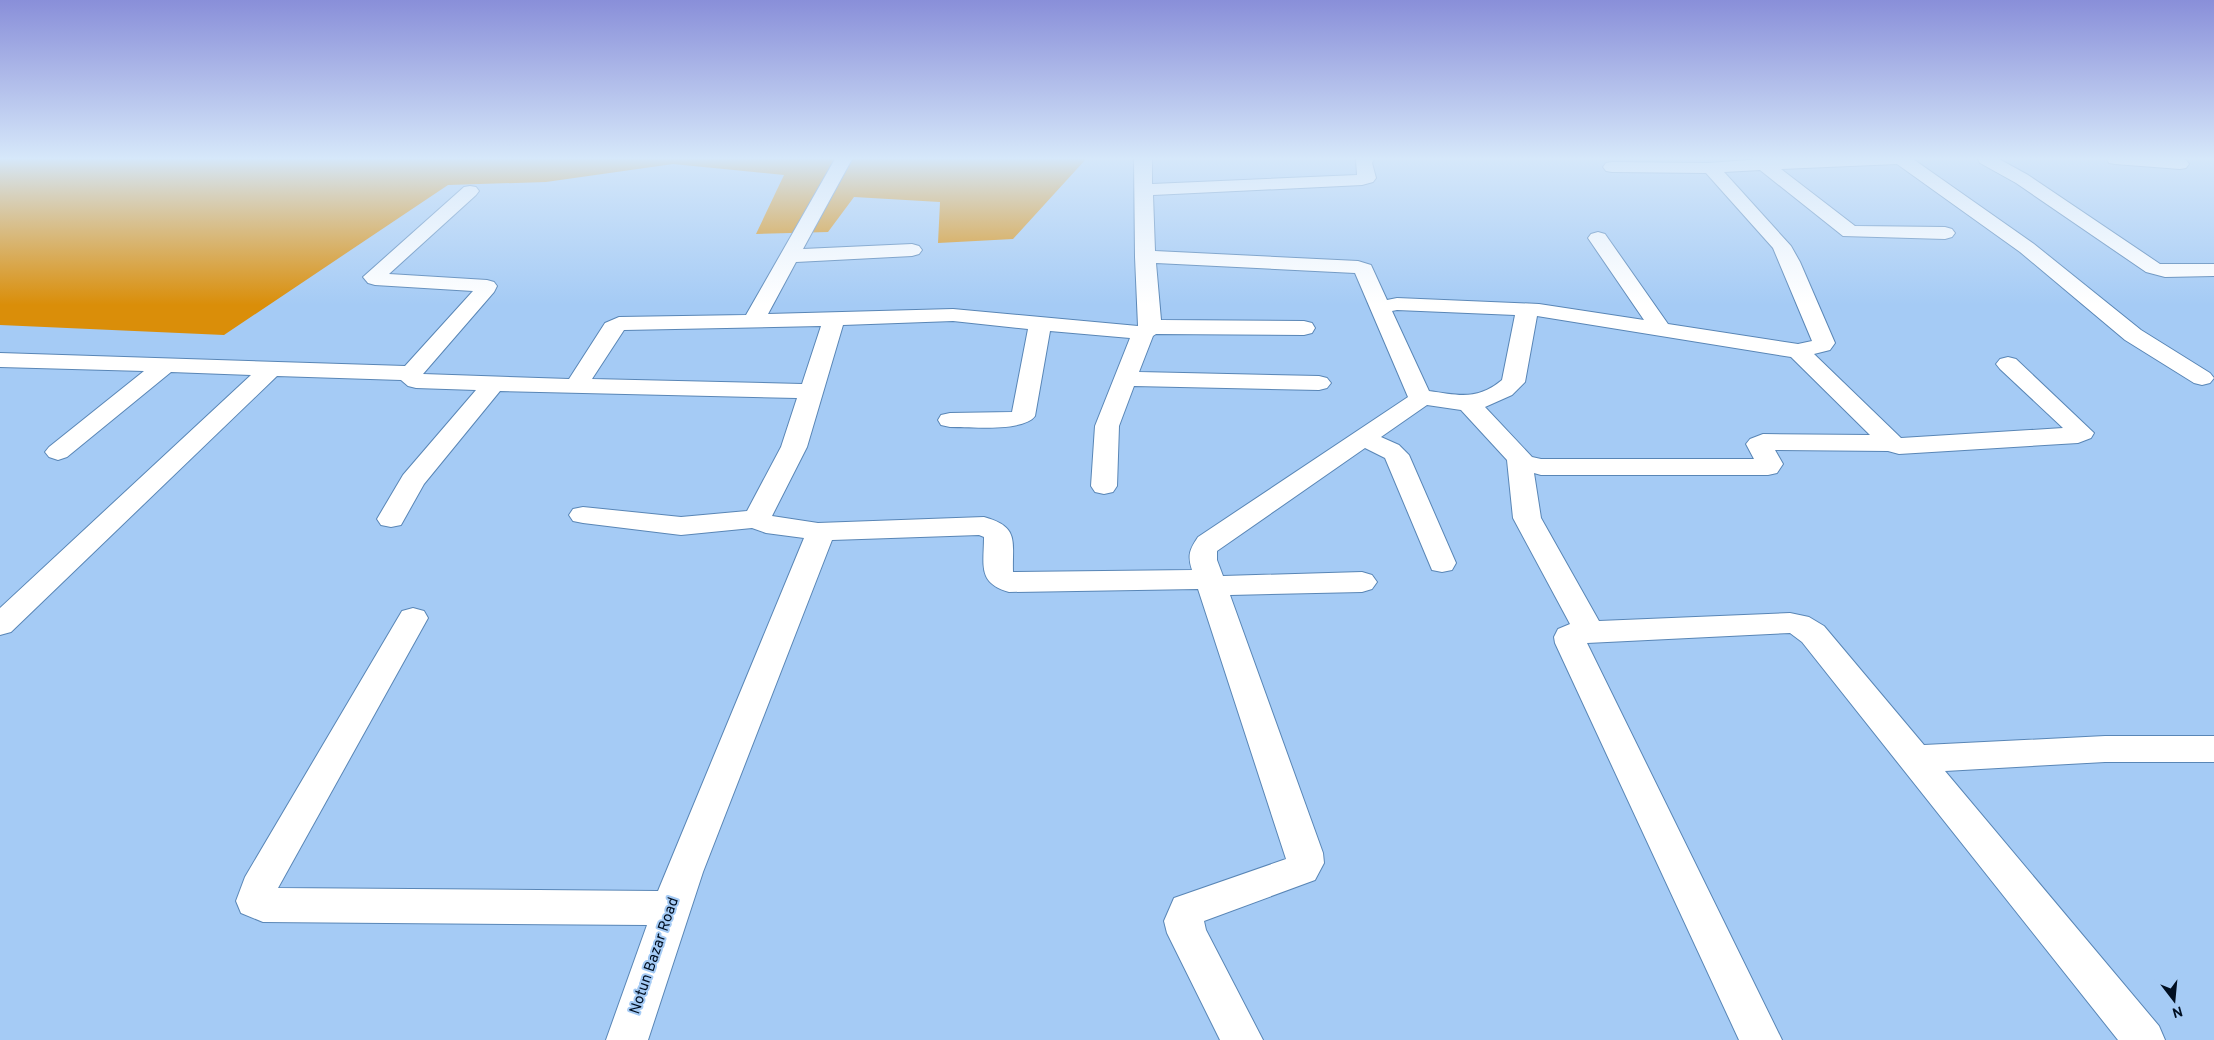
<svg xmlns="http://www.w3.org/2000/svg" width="2214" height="1040" viewBox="0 0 2214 1040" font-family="Overpass,sans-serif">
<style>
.green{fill:#da8e09}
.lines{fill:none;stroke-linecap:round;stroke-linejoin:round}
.minor-casing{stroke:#5986b6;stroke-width:2}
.minor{fill:#fff;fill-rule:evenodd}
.labels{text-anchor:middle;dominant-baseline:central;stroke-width:4;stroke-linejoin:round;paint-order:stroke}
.near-street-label{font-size:15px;fill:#010f21;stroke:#a5cbf5}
</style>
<rect width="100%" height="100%" fill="#a5cbf5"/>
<path class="green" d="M 0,159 L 1086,159 L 1013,239 L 938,243 L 940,202 L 854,197 L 828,232 L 756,234 L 784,175 L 673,164 L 546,182 L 448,185 L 224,335 L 0,325 Z"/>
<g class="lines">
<defs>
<path id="minor" d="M 835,159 L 852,159 L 803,249 L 912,244 L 919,246 L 922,250 L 919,254 L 912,256 L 796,262 L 768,314 L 953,309 L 1138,326 L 1135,257 L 1134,159 L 1152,159 L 1152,184 L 1357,175 L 1356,159 L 1374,159 L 1372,163 L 1376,178 L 1373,182 L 1362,185 L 1153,195 L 1155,251 L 1358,261 L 1371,265 L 1387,300 L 1397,298 L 1539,304 L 1644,320 L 1588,238 L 1591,234 L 1598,232 L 1605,234 L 1668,324 L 1798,344 L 1812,341 L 1773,248 L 1706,173 L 1612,172 L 1606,171 L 1603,167 L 1606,163 L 1612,162 L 1708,163 L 1762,159 L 1913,159 L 2034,244 L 2141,330 L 2210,373 L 2214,378 L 2210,383 L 2202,385 L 2194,383 L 2125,340 L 2020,252 L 1897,164 L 1781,169 L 1855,226 L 1945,227 L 1952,229 L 1955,233 L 1952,237 L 1945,239 L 1843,236 L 1760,170 L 1724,172 L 1791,246 L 1800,262 L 1835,343 L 1830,350 L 1814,354 L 1901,438 L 2063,428 L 2000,369 L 1996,364 L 2000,359 L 2008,357 L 2016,359 L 2094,433 L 2091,438 L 2078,443 L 1899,454 L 1888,451 L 1775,450 L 1783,464 L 1777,473 L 1768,475 L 1541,475 L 1534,473 L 1541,518 L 1599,621 L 1790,613 L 1809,617 L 1824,626 L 1924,745 L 2105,736 L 2214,736 L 2214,762 L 2105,762 L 1945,771 L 2159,1026 L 2165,1040 L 2118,1040 L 1802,642 L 1790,633 L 1587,643 L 1782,1040 L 1739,1040 L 1555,643 L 1554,637 L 1558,629 L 1570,624 L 1513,518 L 1507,460 L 1461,410 L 1427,405 L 1381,437 L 1399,445 L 1409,455 L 1456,563 L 1452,570 L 1442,572 L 1432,570 L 1385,458 L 1365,448 L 1217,551 L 1217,560 L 1223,576 L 1362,572 L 1372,575 L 1377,582 L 1372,589 L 1362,592 L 1230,595 L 1323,853 L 1324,863 L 1315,880 L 1204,921 L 1206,930 L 1263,1040 L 1220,1040 L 1167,933 L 1164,921 L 1174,898 L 1286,859 L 1198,589 L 1009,592 C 977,583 984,565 984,537 L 979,535 L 832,540 L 703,872 L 648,1040 L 606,1040 L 647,925 L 263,922 L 241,913 L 236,901 L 245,877 L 402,611 L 413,608 L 424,611 L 428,618 L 278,888 L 658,891 L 804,538 L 766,533 L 752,528 L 681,535 L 583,523 L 573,521 L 569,515 L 573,509 L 583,507 L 681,517 L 747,511 L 781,447 L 797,398 L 500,391 L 424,484 L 401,525 L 391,527 L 381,525 L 377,519 L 403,475 L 476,390 L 416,388 L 408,386 L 401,380 L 277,376 L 11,632 L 0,635 L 0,608 L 251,375 L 171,372 L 67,457 L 58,460 L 49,457 L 45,452 L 49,447 L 144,371 L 0,367 L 0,353 L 405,366 L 473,291 L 375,285 L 368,283 L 363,277 L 464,187 L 470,186 L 476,187 L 479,191 L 476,195 L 389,274 L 487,280 L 494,282 L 497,286 L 494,292 L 423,374 L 569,379 L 605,323 L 619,317 L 746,315 ZM 1156,263 L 1355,273 L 1408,397 L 1198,537 C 1190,549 1187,555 1192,570 L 1013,572 C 1012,541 1020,527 984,517 L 818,523 L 772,516 L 807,447 L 843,325 L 953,321 L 1028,329 L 1012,412 L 950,413 L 941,415 L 938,420 L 941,425 L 950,427 C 969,427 1024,432 1035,416 L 1050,331 L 1130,338 L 1095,426 L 1091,486 L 1095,492 L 1104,494 L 1113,492 L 1117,486 L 1119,426 L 1134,386 L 1319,390 L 1327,388 L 1331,383 L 1327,378 L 1319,376 L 1139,372 L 1153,336 L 1156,334 L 1304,335 L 1312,333 L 1315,328 L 1312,323 L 1304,321 L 1161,320 ZM 1397,310 L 1515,315 L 1502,380 C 1477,401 1458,395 1429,391 L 1392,311 ZM 1537,316 L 1791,357 L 1870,435 L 1763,434 L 1750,439 L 1746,444 L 1754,459 L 1541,459 L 1532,457 L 1485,407 L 1512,395 L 1525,382 ZM 821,326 L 802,384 L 592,379 L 624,330 Z
M 1978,159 L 1999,159 L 2028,175 L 2160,264 L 2214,264 L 2214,276 L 2165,277 L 2146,272 L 2016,183 L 1980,163 Z
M 2107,159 L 2181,159 L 2186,160 L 2189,164 L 2186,168 L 2180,169 L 2115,164 L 2109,163 Z"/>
</defs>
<use href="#minor" class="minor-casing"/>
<use href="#minor" class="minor"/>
</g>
<linearGradient id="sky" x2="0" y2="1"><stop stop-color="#898fd9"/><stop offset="0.52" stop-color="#d6e8fa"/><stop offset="1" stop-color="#d6e8fa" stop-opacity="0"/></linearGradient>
<rect width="2214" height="305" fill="url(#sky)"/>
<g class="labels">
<g class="near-street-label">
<text transform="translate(655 956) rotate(-71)">Notun Bazar Road</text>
</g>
</g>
<g transform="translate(2174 1000) rotate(164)" stroke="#a5cbf5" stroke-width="4" paint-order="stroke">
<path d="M0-4L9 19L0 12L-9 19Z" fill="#010f21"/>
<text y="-8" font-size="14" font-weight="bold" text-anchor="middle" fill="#010f21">N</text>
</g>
</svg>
